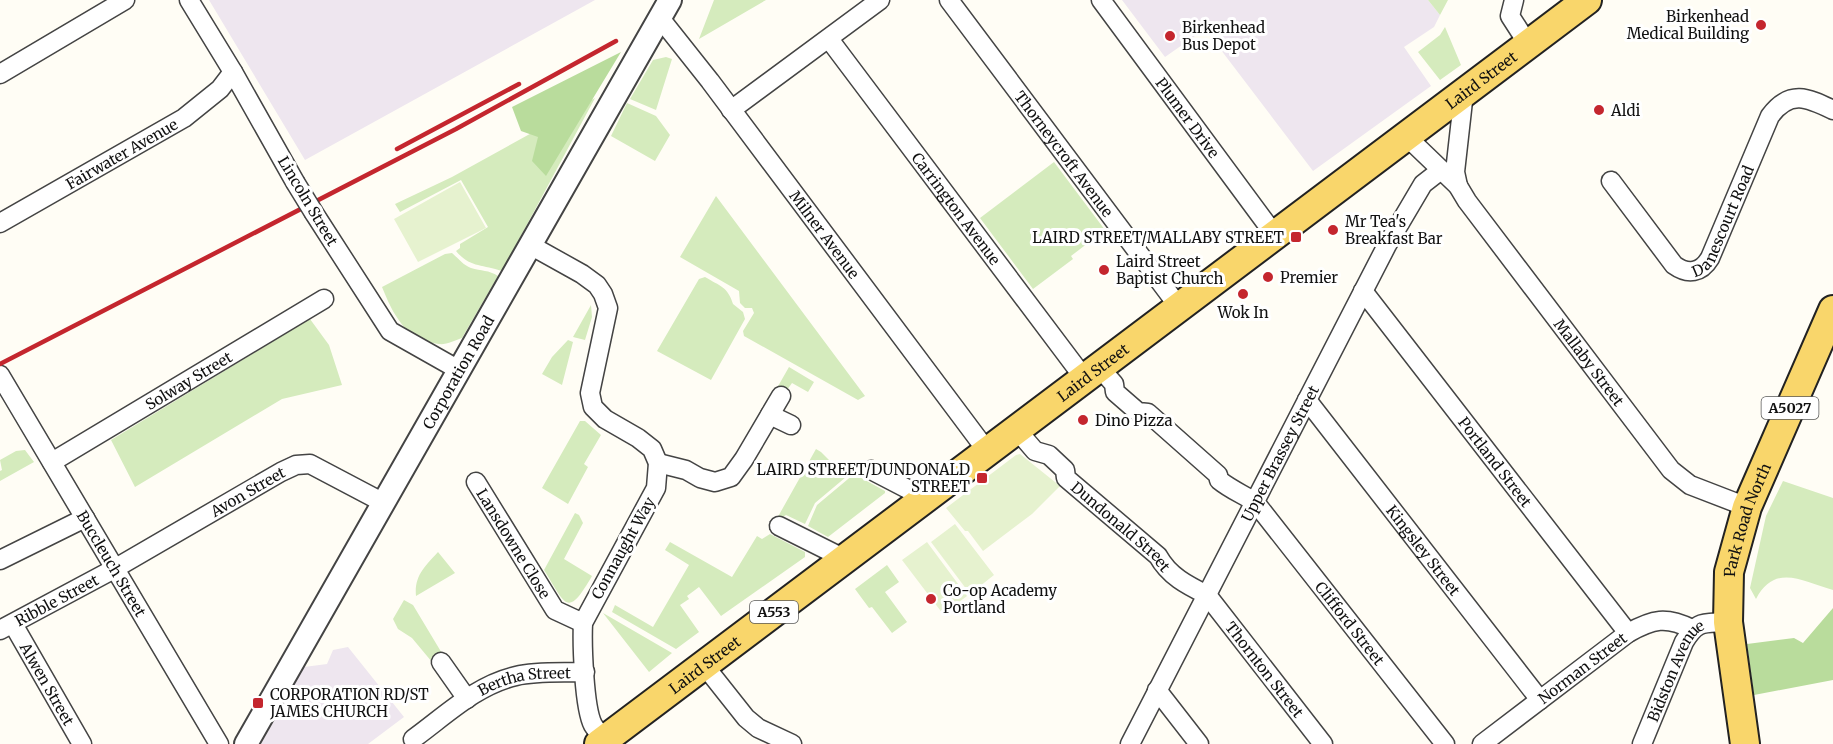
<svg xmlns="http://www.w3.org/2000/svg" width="1833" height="744" viewBox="0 0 1833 744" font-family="Merriweather,serif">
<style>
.industrial{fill:#eee6ef}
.green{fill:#d5ebbd}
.forest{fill:#b9dc9c}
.pitch{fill:#e6f2cf}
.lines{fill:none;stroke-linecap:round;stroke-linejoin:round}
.minor-casing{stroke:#444;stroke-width:21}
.tertiary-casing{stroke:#444;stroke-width:26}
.primary-casing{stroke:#222;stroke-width:32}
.minor{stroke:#fff;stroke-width:18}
.tertiary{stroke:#fff;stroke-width:22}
.primary{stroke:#f9d66b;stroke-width:28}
.rail{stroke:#c4262e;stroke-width:4.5}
.minor-bridge-casing{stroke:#444;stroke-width:21;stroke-linecap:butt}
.minor-bridge{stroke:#fff;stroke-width:18}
.poi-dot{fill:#c4262e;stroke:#fff;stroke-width:2}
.labels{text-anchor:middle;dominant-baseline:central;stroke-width:6;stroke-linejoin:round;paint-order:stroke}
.shield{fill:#fff;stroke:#585858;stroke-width:1.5}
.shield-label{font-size:14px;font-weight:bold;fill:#111}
.poi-label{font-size:15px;fill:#111;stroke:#fff;text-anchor:start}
.street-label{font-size:15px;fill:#111;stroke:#fff}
</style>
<rect width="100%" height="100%" fill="#fffdf5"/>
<path class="industrial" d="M 209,0 L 595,0 L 305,160 Z
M 1122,0 L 1428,0 L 1440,15 L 1434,27 L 1404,47 L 1431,86 L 1313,171 L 1205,29 L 1165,57 Z
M 348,647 L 404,717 L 368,744 L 261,744 L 304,667 L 327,664 L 333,650 Z"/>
<path class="green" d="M 714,0 L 766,0 L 699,39 Z
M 1428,0 L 1448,0 L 1440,15 Z
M 1445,27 L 1461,65 L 1440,80 L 1418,52 L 1440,35 Z
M 666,57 L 672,59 L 656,110 L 630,99 L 653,60 Z
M 595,98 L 502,271 C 482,264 470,268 456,251 L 460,248 L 460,244 L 488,227 L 461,180 L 400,212 L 395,204 L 452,177 Z
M 627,103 L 656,116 L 670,135 L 655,161 L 611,136 Z
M 1054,162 L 1105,230 L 1071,256 L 1073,259 L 1033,289 L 980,218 Z
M 716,196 L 865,396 L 858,400 L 744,336 L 743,331 L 754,313 L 752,308 L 745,308 L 740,303 L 739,291 L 680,257 Z
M 452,253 C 458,258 463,265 471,268 C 481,271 489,270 498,276 L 462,338 C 456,340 446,345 439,344 C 405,340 393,314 382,287 L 445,254 Z
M 705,277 C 720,286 728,287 733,304 L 743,312 L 745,319 L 711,380 L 657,351 L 699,279 Z
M 591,305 L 592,317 L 585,340 L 573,337 Z
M 310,319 L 329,345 L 342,385 L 282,399 L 135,487 L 111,440 Z
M 568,340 L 573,342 L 562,385 L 542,374 L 552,357 Z
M 789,367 L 814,382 L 808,392 L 792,383 L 785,393 L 777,388 Z
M 580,421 L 585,421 L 601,435 L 584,464 L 588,467 L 568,504 L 542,488 Z
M 816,449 L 821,452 L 846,477 L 815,503 L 805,524 L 786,515 L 775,522 Z
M 25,450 L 34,462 L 0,481 L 0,471 L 2,470 L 0,460 L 16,451 Z
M 854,474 L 885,491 L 885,493 L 828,537 L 808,526 L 817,505 Z
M 1783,481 L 1833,498 L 1833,590 C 1802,581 1775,563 1756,599 L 1750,588 L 1766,516 Z
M 575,513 L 579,515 L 583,523 L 564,559 L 592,576 C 567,619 566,605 544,570 Z
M 770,534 L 805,552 L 805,557 L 721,616 L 699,587 L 687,596 L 689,599 L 680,605 L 699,632 L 676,649 L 612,612 L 615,605 L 653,627 L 689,565 L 665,550 L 670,542 L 732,577 L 757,536 L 762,539 Z
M 438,552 L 455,573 L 416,596 C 414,576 425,566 438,552 Z
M 887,565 L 899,582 L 885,592 L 907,622 L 892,633 L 872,607 L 869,608 L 855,589 Z
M 404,600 L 413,605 L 443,655 L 432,662 L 412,638 L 398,629 L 393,619 Z
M 603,613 L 672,653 L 649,672 Z"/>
<path class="forest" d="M 621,52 L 546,176 L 532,161 L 538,137 L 521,131 L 512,107 Z
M 1833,608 L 1833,680 L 1754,695 L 1747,644 L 1794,638 L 1803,643 Z"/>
<path class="pitch" d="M 460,182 L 486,228 L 418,262 L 394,219 Z
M 1020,454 L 1060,486 L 1032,514 L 983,551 L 968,531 L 965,531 L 946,508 L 1016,455 Z
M 955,524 L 994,575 L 970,594 L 931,542 Z
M 927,542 L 967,596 L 943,614 L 902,560 Z"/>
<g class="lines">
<defs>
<g id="minor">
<path d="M 189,0 L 233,72 L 295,182"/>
<path id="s1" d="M 949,0 L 1179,307"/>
<path id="s2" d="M 1101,0 L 1274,234"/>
<path d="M 1514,0 L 1510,16 L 1528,44"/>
<path id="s3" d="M 660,18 L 710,81 L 987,451"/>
<path id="s4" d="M 829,39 L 1084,378"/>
<path d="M 0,74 L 125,0"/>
<path d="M 731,110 L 880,0"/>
<path id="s5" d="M 1406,136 L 1458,186 L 1467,201 L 1671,470 L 1690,485 L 1747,507"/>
<path id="s6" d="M 1611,181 L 1674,265 C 1688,275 1701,273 1710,258 L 1770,116 C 1790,89 1808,98 1833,110"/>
<path d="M 1458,186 L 1455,172 L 1464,92"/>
<path d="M 314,213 L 390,331 L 459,370"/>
<path id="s7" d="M 0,223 L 184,118 L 220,89 L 233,72"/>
<path d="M 530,245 L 582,274 L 597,285 L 603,294 L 608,308 L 590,393 L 593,407 L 605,419 L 638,438 L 652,449 L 658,463 L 656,488 L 583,623 C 582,644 584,708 593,725 C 596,730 601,735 605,739"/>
<path id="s8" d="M 1363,291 L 1628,633"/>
<path id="s9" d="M 1099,367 L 1114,384 L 1115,392 L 1138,412 L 1148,413 L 1218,475 L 1219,480 C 1230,489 1242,494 1255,502 L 1445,744"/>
<path id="s10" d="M 0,375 L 219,744"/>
<path id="s11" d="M 1307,400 L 1540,700"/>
<path d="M 770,415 L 791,425"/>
<path id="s12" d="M 1016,429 L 1035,451 L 1049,455 L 1065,470 L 1066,478 L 1158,556 C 1169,576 1187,585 1207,595 L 1323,744"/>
<path id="s13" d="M 52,462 L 324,299"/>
<path d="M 658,463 L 686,470 L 700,478 L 715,482 L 731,477 L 744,459 L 781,396"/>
<path d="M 871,470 L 925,498"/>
<path id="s14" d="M 476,482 L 555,610 L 583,623"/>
<path d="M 779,526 L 845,559"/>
<path d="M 0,560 L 85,518"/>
<path id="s15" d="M 13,624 L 82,744"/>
<path id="s16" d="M 0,630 L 114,569 L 281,472 L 296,465 L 310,464 L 384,503"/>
<path d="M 441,662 L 467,699"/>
<path d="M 704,665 L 746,718 L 758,728 L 792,744"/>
<path d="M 1157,690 L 1199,744"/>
<path id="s17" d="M 413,739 C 445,716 476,685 516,676 C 537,671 563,673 585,672"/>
<path id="s18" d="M 1130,744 L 1387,245 L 1423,184 L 1441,170"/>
<path id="s19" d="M 1482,744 L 1628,633 C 1653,619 1666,616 1692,629"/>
<path id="s20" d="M 1642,744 L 1684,642 C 1698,619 1704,624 1728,622"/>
</g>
<g id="tertiary">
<path id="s21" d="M 246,744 L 670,0"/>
</g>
<g id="primary">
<path id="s22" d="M 599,744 L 1587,0"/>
<path id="s23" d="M 1745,744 L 1728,622 L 1729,572 L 1747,507 L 1833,310"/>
</g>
</defs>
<use href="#minor" class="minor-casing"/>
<use href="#tertiary" class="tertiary-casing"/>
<use href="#primary" class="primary-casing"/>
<use href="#minor" class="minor"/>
<use href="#tertiary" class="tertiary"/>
<use href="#primary" class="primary"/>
<path class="rail" d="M 397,149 L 519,84
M 0,364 L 456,129 L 616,41"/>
<defs>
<path id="minor-bridge" d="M 295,182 L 314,213"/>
</defs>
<use href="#minor-bridge" class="minor-bridge-casing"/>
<use href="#minor-bridge" class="minor-bridge"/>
</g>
<g class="poi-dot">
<circle cx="1761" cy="25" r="6"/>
<circle cx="1170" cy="36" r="6"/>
<circle cx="1599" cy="110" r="6"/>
<circle cx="1333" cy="230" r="6"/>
<rect x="1290" y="231" width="12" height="12" rx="3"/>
<circle cx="1104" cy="270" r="6"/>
<circle cx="1268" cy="277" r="6"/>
<circle cx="1243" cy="294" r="6"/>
<circle cx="1083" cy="420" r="6"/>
<rect x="976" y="472" width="12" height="12" rx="3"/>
<circle cx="931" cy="599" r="6"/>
<rect x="252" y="697" width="12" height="12" rx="3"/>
</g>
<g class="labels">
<g class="shield">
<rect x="1761.5" y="397" width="57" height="22" rx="4.5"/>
<rect x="750" y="601" width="48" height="22" rx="4.5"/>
</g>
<g class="shield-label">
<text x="1790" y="408">A5027</text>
<text x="774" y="612">A553</text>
</g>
<g class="poi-label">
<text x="1749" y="16" text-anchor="end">Birkenhead<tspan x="1749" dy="17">Medical Building</tspan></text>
<text x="1182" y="27">Birkenhead<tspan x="1182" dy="17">Bus Depot</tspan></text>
<text x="1611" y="110">Aldi</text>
<text x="1345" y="221">Mr Tea's<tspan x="1345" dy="17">Breakfast Bar</tspan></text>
<text x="1284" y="237" text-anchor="end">LAIRD STREET/MALLABY STREET</text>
<text x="1116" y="261">Laird Street<tspan x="1116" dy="17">Baptist Church</tspan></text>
<text x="1280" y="277">Premier</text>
<text x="1243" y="312" text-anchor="middle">Wok In</text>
<text x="1095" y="420">Dino Pizza</text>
<text x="970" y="469" text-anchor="end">LAIRD STREET/DUNDONALD<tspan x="970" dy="17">STREET</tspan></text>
<text x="943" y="590">Co-op Academy<tspan x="943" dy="17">Portland</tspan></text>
<text x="270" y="694">CORPORATION RD/ST<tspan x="270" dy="17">JAMES CHURCH</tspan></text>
</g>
<g class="street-label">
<text stroke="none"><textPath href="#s22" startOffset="1104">Laird Street</textPath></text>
<text stroke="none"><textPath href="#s2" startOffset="146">Plumer Drive</textPath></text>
<text stroke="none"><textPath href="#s1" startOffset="192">Thorneycroft Avenue</textPath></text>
<text stroke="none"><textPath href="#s7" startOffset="140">Fairwater Avenue</textPath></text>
<text transform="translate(308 201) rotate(59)">Lincoln Street</text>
<text stroke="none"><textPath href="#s4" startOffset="212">Carrington Avenue</textPath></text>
<text stroke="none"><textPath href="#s6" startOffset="186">Danescourt Road</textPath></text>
<text stroke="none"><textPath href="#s3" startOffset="272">Milner Avenue</textPath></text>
<text stroke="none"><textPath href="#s5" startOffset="292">Mallaby Street</textPath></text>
<text stroke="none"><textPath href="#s21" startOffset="428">Corporation Road</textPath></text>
<text stroke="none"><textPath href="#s22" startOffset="618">Laird Street</textPath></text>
<text stroke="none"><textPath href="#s13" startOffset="159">Solway Street</textPath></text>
<text stroke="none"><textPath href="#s18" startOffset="327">Upper Brassey Street</textPath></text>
<text stroke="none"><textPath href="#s8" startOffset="216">Portland Street</textPath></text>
<text stroke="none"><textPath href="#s16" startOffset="284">Avon Street</textPath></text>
<text stroke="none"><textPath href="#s23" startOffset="228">Park Road North</textPath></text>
<text stroke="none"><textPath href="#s12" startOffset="147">Dundonald Street</textPath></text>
<text stroke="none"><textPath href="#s14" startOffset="72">Lansdowne Close</textPath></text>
<text transform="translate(623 548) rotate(-61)">Connaught Way</text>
<text stroke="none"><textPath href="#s11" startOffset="190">Kingsley Street</textPath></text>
<text stroke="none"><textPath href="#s10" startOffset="219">Buccleuch Street</textPath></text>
<text stroke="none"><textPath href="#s16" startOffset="64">Ribble Street</textPath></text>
<text stroke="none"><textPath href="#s9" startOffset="366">Clifford Street</textPath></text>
<text stroke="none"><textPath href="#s22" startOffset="132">Laird Street</textPath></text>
<text stroke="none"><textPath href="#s19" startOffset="126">Norman Street</textPath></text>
<text stroke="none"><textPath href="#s12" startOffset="352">Thornton Street</textPath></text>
<text stroke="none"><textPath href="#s20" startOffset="81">Bidston Avenue</textPath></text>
<text stroke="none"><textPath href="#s15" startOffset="69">Alwen Street</textPath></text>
<text stroke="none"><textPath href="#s17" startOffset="129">Bertha Street</textPath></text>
</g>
</g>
</svg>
